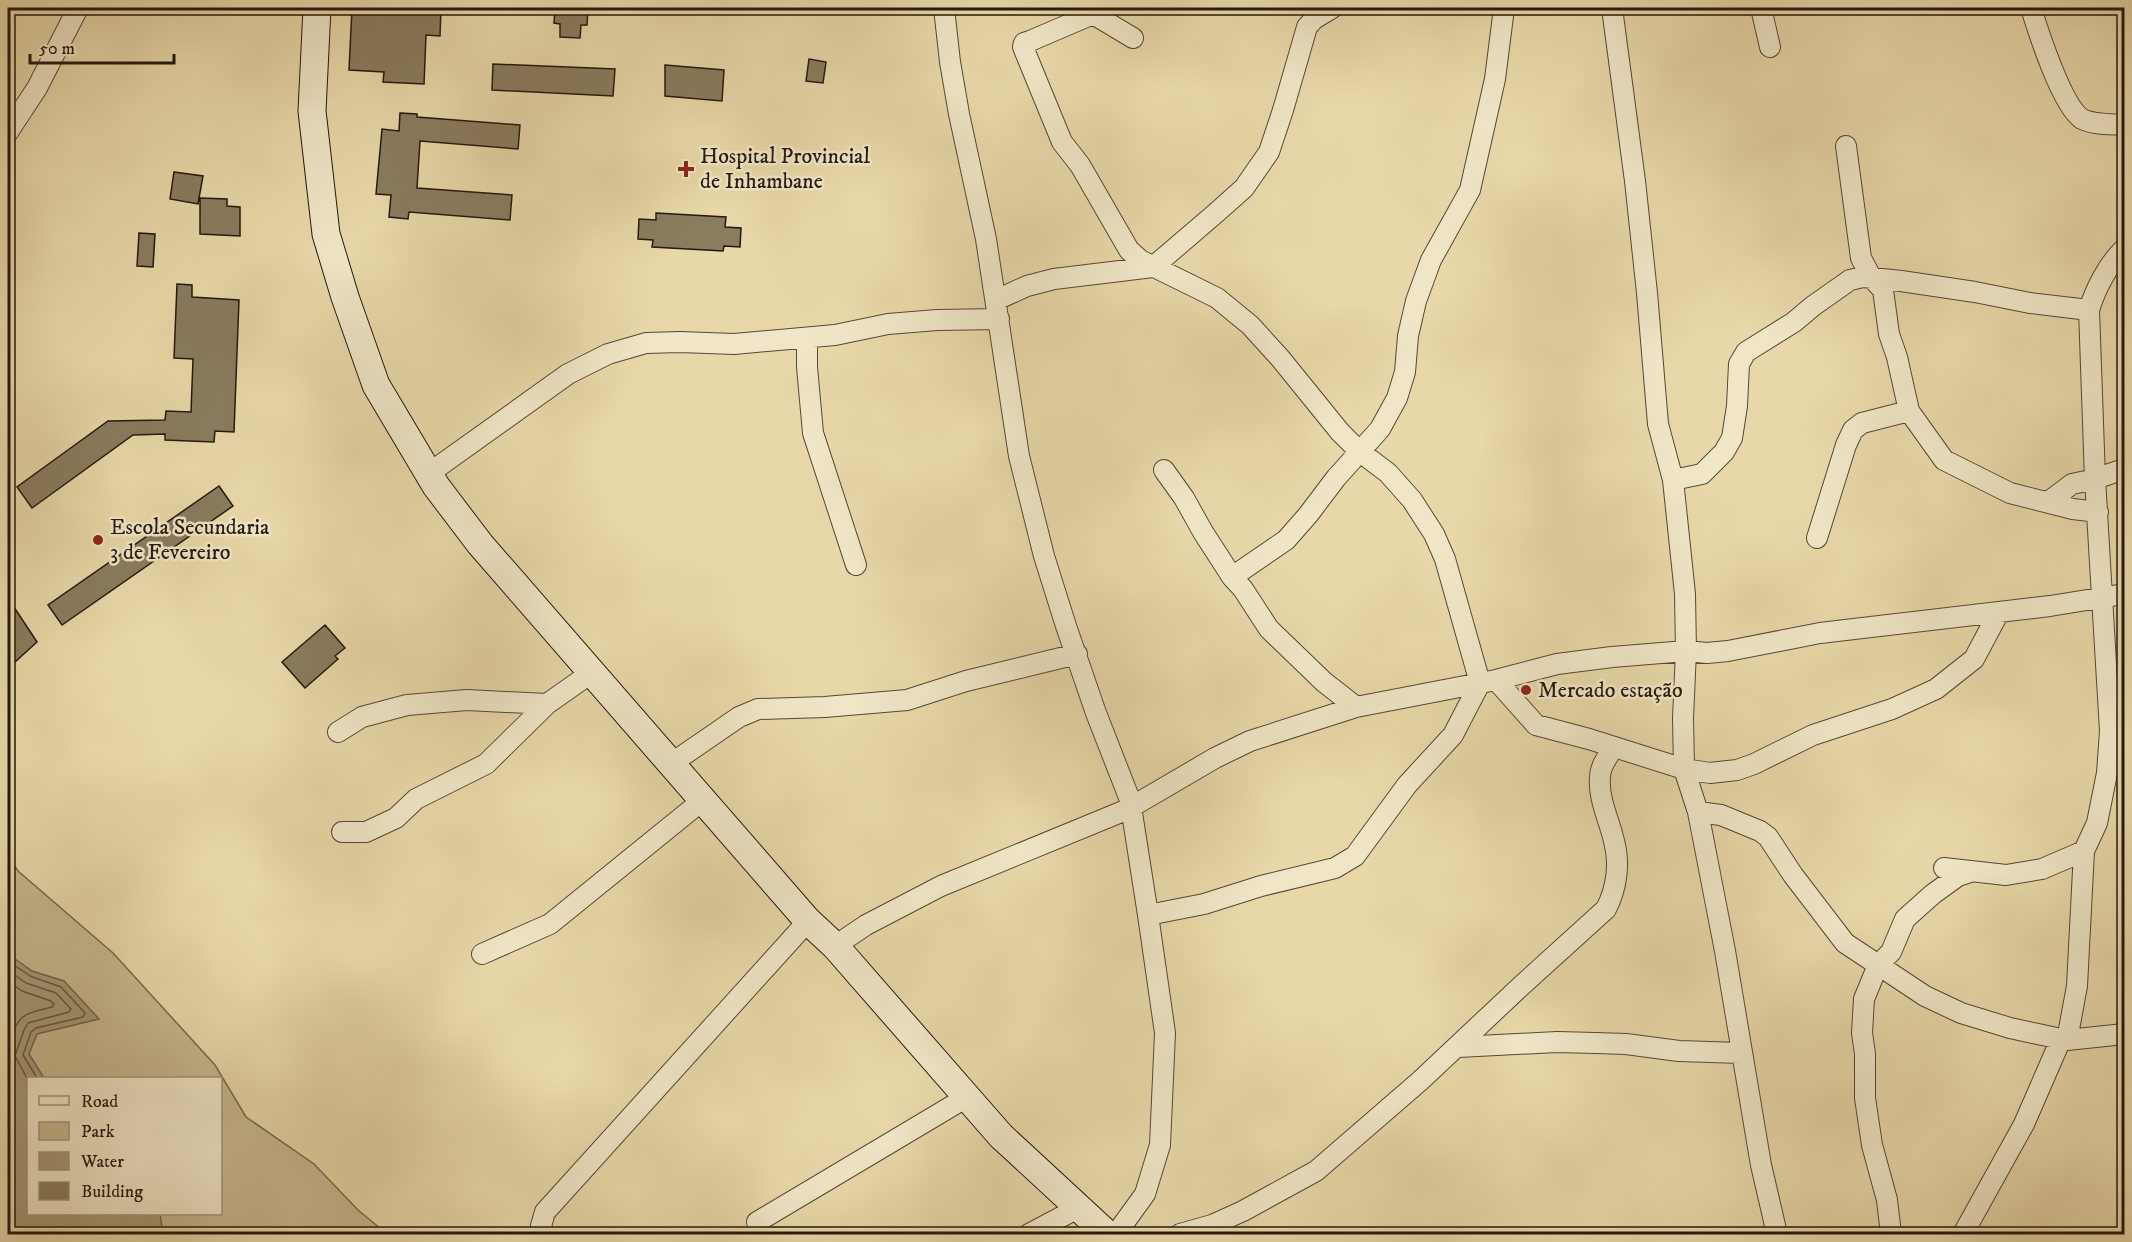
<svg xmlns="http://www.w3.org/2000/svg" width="2132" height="1242" viewBox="0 0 2132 1242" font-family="'IM FELL DW Pica',serif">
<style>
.green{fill:#c7b78f;stroke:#75684f;stroke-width:1.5;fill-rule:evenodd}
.water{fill:#a59775;stroke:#71644c;stroke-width:1.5}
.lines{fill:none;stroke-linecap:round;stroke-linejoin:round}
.shore{stroke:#645842;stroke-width:1.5}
.building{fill:#897c5f;stroke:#23180f;stroke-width:1.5}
.minor-casing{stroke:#544836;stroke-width:22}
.secondary-casing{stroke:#23180f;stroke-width:29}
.minor{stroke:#f0e6c7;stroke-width:20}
.secondary{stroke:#f0e6c7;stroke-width:27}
.poi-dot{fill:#8f2418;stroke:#f0e6c7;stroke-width:2}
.labels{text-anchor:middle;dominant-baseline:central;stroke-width:5;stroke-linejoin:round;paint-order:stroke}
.poi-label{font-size:22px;fill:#23180f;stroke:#f0e6c7;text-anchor:start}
</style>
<rect width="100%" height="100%" fill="#e8d8a9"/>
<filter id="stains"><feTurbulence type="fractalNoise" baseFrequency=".00333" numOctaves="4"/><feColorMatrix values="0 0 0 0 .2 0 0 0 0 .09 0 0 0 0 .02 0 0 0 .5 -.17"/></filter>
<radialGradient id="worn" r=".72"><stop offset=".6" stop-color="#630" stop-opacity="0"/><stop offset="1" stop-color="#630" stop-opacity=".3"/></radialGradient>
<path class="green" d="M 8,856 L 18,871 L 113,953 L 215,1065 L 246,1117 L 314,1164 L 358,1210 L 387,1234 L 8,1234 ZM 28,1078 L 220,1078 L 220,1214 L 28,1214 Z"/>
<path class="water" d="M 8,954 L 32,971 L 64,981 L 99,1019 L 37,1034 L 29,1054 L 44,1078 L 28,1078 L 28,1214 L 160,1214 L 163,1234 L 8,1234 Z"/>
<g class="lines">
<path class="shore" d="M 8,961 L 30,976 L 61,987 L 85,1013 L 83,1017 L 36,1028 L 31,1032 L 23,1055 L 37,1078
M 8,970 L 26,983 L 56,993 L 71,1009 L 69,1012 L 28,1023 L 24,1030 L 15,1056 L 28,1080
M 8,981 L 22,991 L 51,1001 L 54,1004 L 52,1007 C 19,1015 19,1015 8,1047"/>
</g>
<path class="building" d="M 352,8 L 441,8 L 440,36 L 426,35 L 424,84 L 383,82 L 384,72 L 349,70 Z
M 555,8 L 588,8 L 587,25 L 581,25 L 580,38 L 560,37 L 560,24 L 554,23 Z
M 809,59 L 826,62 L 823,83 L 806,81 Z
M 493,64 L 615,69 L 613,96 L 492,90 Z
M 665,65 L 724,70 L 722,101 L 665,96 Z
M 400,113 L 417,114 L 417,117 L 520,125 L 518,149 L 420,141 L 417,188 L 512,195 L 510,220 L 409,212 L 408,219 L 389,217 L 391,195 L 376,194 L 382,129 L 399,131 Z
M 174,172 L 203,176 L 198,204 L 170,199 Z
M 200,198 L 227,199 L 227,206 L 240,207 L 240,236 L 200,234 Z
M 656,213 L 726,217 L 725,227 L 741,228 L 740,247 L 724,246 L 723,251 L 652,247 L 653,240 L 638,239 L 639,219 L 656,220 Z
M 139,233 L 155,234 L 153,267 L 137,266 Z
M 177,284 L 192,285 L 192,297 L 239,300 L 234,432 L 215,431 L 214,442 L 165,440 L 165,434 L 133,435 L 32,508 L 17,487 L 108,421 L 165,420 L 166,411 L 191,412 L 193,359 L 174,358 Z
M 219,486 L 233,506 L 62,625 L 48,605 Z
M 8,598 L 37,642 L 15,662 L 8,647 Z
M 325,625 L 345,648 L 335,656 L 338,659 L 305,688 L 282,662 Z"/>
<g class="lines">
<defs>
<path id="minor" d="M 944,8 L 950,62 L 959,114 L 986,239 L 1019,456 L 1044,556 L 1066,626 L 1096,713 L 1130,800 L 1148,915 L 1165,1033 L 1160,1145 L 1145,1194 L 1116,1234
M 1085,8 L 1093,14 L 1030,41 L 1024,43 L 1023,47 L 1062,142 L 1080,165 L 1129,250 L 1140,260 L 1217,298 L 1250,325 L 1280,358 L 1340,432 L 1359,451 L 1388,473 L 1412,500 L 1434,534 L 1445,559 L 1480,683 L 1453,735 L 1407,785 L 1355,856 L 1335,868 L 1261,886 L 1204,904 L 1148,915
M 1612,8 L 1635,181 L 1647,293 L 1658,424 L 1673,480 L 1685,594 L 1686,651 L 1683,718 L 1684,769 L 1698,812 L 1725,951 L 1761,1165 L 1777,1234
M 1761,8 L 1770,47
M 2031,8 C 2038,31 2062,106 2082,119 C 2094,125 2112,124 2124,125
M 1093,14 L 1133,38
M 8,132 L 37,88 L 78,8
M 1846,146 L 1861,258 L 1871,277 L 1883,290 L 1889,334 L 1897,357 L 1909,411 L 1944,460 L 2010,493 L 2073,509 L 2098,512
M 2124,249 C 2108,264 2095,290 2089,310 L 2095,479 L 2124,469
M 996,300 L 1027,286 L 1054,279 L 1153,267 L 1216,213 L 1244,188 L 1269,152 L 1283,110 L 1307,27 L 1314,19 L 1332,8
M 807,338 L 807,367 L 813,433 L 856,565
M 1164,470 L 1184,498 L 1203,532 L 1232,577 L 1243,589 L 1269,629 L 1324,682 L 1356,707
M 428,474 L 568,374 L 608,354 L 646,343 L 680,342 L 734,344 L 835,335 L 888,324 L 937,320 L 999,319
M 1673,480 L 1702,474 L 1724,452 L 1732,438 L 1737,406 L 1739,364 L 1746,352 L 1794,322 L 1813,306 L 1850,280 L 1863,277 L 1901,281 L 1975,292 L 2030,303 L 2089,310
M 1817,538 L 1846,445 L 1853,430 L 1862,423 L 1909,411
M 1232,577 L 1286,540 L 1308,515 L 1336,478 L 1380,429 L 1397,398 L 1405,372 L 1408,336 L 1416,301 L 1431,260 L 1470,190 L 1495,79 L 1504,8
M 1496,680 L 1536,725 L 1589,739 L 1684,769 L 1710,773 L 1737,770 L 1754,764 L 1813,735 L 1892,709 L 1936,689 L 1974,659 L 1999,612
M 338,732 L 362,717 L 407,705 L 467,700 L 547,704 L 591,673
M 672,763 L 739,717 L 758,709 L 825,707 L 907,700 L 966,681 L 1077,654
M 1698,812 L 1721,815 L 1760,831 L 1768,837 L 1793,875 L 1845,943 L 1925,996 L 1961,1013 L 2010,1028 L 2061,1039
M 342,832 L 366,832 L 396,818 L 416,799 L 486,764 L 547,704
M 1944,868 L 2006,875 L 2042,869 L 2084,851
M 835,946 L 866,925 L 941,886 L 1126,810 L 1215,758 L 1250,741 L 1356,707 L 1496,680 L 1557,664 L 1612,657 L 1686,651 L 1707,653 L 1728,651 L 1820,633 L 2050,606 L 2124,594
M 482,954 L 550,924 L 703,800
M 2067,1040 L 2124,1034
M 1458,1047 L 1557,1042 L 1596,1043 L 1626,1044 L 1679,1051 L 1741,1053
M 757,1222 L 967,1097
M 544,1234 L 541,1226 L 545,1212 L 808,921
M 1029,1234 L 1078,1208
M 1180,1234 L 1212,1225 L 1243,1211 L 1316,1171 L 1420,1081 L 1520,987 L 1606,909 C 1617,888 1620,863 1614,841 C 1609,819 1598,799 1600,777 C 1600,766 1608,756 1614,747
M 1891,1234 L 1887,1200 L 1872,1145 L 1865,1098 L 1865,1054 L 1862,1033 L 1864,999 L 1878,965 L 1891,952 L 1905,919 L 1933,894 L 1958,876 L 1970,872
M 1963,1234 L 2024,1124 L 2061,1039 L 2067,1040 L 2077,986 L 2084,851 L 2097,823 L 2107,773 L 2110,731 L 2095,479 L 2072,484 L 2048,502"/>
<path id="secondary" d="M 317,8 L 312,111 L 326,234 L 345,297 L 376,385 L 436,486 L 480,544 L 808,921 L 835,946 L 1001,1136 L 1107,1234"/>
</defs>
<use href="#minor" class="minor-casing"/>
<use href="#secondary" class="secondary-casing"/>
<use href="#minor" class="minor"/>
<use href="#secondary" class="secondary"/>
</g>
<g class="poi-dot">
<path d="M683 160h6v6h6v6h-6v6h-6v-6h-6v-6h6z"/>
<circle cx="98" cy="540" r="6"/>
<circle cx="1526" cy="690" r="6"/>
</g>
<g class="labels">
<g class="poi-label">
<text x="700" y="156">Hospital Provincial<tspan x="700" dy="25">de Inhambane</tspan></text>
<text x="110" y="527">Escola Secundaria<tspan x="110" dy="25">3 de Fevereiro</tspan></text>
<text x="1538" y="690">Mercado estação</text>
</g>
</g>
<rect width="2132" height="1242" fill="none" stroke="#e8d8a9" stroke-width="30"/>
<rect x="9" y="9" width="2114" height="1224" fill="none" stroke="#23180f" stroke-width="3"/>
<rect x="15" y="15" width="2102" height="1212" fill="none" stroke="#23180f" stroke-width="1.5"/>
<rect x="27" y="1077" width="195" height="138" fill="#f0e6c7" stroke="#9e947d" stroke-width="1.5"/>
<rect x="39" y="1096" width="30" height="9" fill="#f0e6c7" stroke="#9e947d" stroke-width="1.5"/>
<text x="81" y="1107" font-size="18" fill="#23180f">Road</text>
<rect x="39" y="1122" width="30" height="18" fill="#c7b78f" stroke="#9e947d" stroke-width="1.5"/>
<text x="81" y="1137" font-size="18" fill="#23180f">Park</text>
<rect x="39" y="1152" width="30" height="18" fill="#a59775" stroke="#9e947d" stroke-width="1.5"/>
<text x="81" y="1167" font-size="18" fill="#23180f">Water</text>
<rect x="39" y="1182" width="30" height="18" fill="#897c5f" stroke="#9e947d" stroke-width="1.5"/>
<text x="81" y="1197" font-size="18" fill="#23180f">Building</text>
<path d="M30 54v9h144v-9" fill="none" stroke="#23180f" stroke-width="3"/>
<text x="39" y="54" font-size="18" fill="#23180f" stroke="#f0e6c7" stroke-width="4.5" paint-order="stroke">50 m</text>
<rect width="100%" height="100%" filter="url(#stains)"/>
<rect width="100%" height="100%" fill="url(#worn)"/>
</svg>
